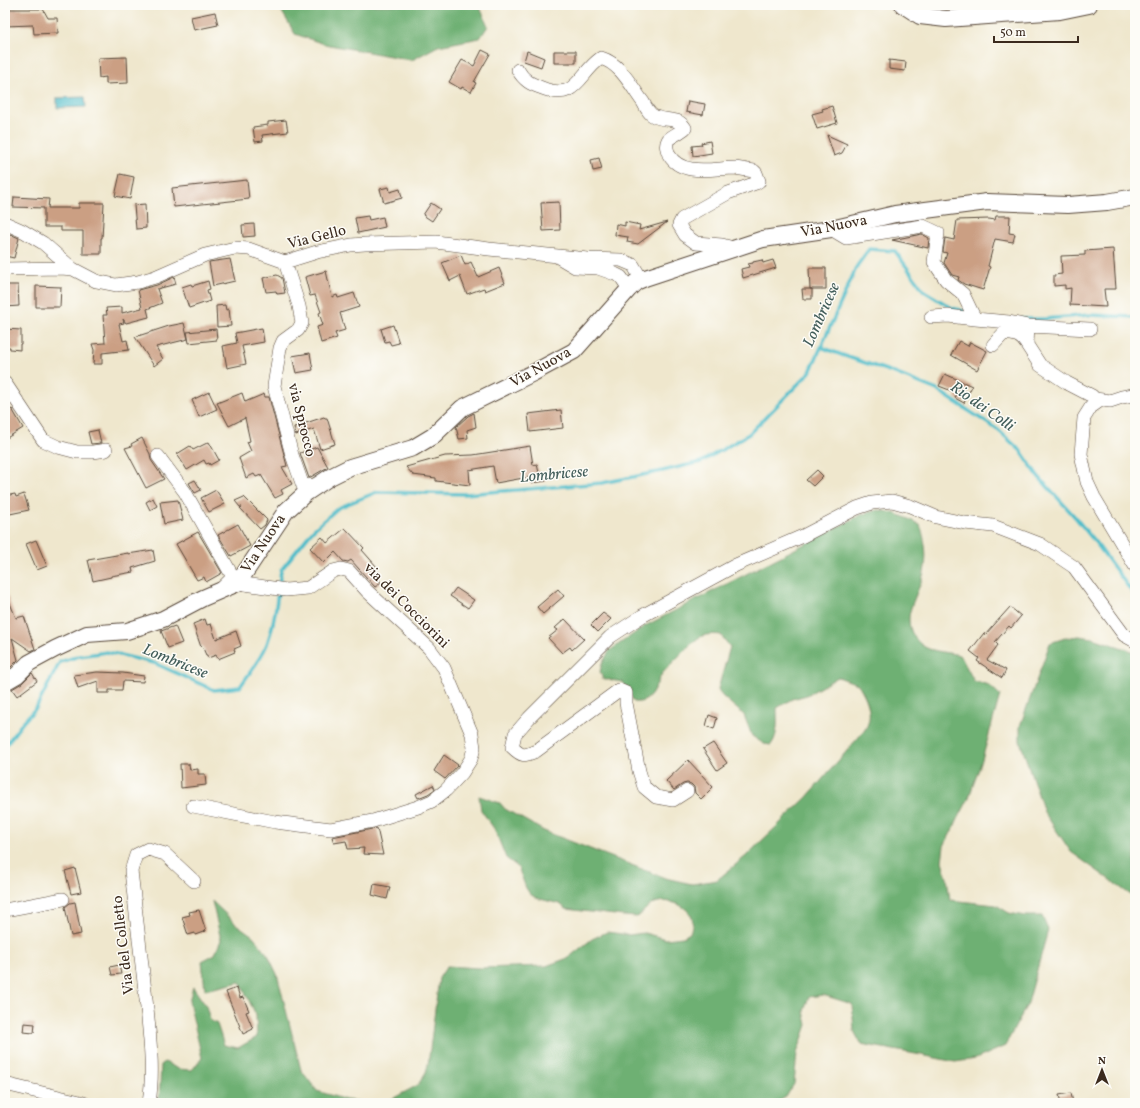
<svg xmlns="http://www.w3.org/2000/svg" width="1140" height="1108" viewBox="0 0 1140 1108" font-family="Vollkorn,serif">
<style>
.forest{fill:#6eb073;stroke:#546d48}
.water{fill:#50bdca;stroke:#467474}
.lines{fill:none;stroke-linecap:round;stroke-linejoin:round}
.stream{stroke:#50bdca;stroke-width:3.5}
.building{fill:#cb9f83}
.minor-casing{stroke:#564638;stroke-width:14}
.tertiary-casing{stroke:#564638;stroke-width:18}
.minor{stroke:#fff;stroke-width:13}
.tertiary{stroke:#fff;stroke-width:16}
.labels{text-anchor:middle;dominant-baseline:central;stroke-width:3;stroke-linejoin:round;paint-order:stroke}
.street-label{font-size:15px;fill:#3b2a1e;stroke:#fdfcf7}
.water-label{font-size:16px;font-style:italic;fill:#425d5a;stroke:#fdfcf7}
</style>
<rect width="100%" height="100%" fill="#fdfcf7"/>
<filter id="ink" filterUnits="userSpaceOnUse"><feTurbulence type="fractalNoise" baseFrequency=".025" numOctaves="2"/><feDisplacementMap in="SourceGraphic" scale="8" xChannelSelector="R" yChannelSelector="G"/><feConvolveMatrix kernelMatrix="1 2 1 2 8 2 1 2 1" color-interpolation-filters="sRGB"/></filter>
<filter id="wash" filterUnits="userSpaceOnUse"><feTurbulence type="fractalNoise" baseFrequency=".012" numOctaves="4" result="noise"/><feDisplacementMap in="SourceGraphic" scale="16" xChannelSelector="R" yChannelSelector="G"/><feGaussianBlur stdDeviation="0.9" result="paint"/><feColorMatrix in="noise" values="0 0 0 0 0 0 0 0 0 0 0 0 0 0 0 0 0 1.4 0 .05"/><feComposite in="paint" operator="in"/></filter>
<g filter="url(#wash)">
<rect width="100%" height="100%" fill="#efe7cd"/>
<path class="forest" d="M 278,5 L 479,5 L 488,26 L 480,38 L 438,46 L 412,60 L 324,44 L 295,34 Z
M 878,510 C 894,512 906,517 920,525 C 925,539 927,552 925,567 C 923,581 915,595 911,608 C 905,624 913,643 929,649 C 939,652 950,653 960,655 L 974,681 L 989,685 L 1000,695 L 981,763 L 968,800 L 944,846 L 942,861 L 947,878 L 950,900 L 996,905 L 1009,913 L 1025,916 L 1042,916 L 1048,930 L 1028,1003 L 1005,1046 L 976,1059 L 955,1062 L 921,1055 L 861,1044 L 854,1031 L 852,1004 L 823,995 L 809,997 L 804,1011 L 807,1025 L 797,1053 L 794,1084 L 786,1097 L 775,1103 L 159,1103 L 161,1065 L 165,1062 L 178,1069 L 192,1070 L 202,1058 L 189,1001 L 193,987 L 206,1006 L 210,1020 L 217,1024 L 224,1045 L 238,1048 L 257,1037 L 256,1015 L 240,982 L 205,990 L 202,961 L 215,954 L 221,940 L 212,901 L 236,924 L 253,936 L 268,955 L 277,974 L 301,1070 L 317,1091 L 346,1100 L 377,1103 L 392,1099 L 418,1085 L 426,1072 L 428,1065 L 439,978 L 447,966 L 479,968 L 546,966 L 568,958 L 592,939 L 607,932 L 629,935 L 644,933 L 666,939 L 683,937 L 690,933 C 691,929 694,923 692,918 C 688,905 667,898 655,903 C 649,905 642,913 637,917 L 623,916 L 566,909 L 560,904 L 536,898 L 530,894 L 526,888 L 518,867 L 506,858 L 495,830 L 481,810 L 479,796 L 500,803 L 505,809 L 544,831 L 665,878 L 692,884 L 699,883 L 717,880 L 745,857 L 807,797 L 864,731 C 875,716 867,698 858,684 L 838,677 L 807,695 L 792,699 L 777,708 C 777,721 779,734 771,745 L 764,744 L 752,736 L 744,715 L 722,696 L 718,689 L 730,647 L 721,635 C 715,634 705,634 700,637 C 696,638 665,670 662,674 C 654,686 653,704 634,702 L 623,682 L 603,679 L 600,672 L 602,664 L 609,651 L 645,626 L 863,514 Z
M 1079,636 L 1093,638 L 1135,652 L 1135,898 L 1071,852 L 1044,812 L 1020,741 L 1020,726 L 1050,643 L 1065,638 Z"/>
<path class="water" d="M 85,97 L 86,107 L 57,108 L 57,98 Z"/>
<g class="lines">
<path class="stream" d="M 1020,319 L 1044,319 L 1089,315 L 1135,317
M 821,347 L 842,355 L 892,372 L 937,390 L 998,430 L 1021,451 L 1038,476 L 1075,517 L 1099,547 L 1135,596
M 279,586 L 281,570 L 313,530 L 338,508 L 377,492 L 465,494 L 602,483 L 658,472 L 701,462 L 749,434 L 810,372 L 857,266 L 869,249 L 895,251 L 924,291 L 952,308 L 967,312
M 5,746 L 23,722 L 36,708 L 60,662 L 79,656 L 107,652 L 154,663 L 214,690 L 240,687 C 249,673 261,659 267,644 C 273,628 276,609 278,592"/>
</g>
<g id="blocks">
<path class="building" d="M 5,9 L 43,9 L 48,18 L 57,18 L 58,33 L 34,34 L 33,25 L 5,26 Z
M 215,12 L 218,25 L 194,30 L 191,17 Z
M 482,50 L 490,54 L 474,82 L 476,83 L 471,92 L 462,87 L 461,89 L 449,82 L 462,60 L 474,66 Z
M 527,51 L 544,58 L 541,67 L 524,61 Z
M 554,51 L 576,51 L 576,63 L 554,63 Z
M 127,57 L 128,83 L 106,84 L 106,77 L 99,78 L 98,58 Z
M 889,60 L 906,62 L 905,71 L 889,69 Z
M 688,101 L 705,104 L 703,115 L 686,112 Z
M 832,106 L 837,123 L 817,129 L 812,114 L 823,111 L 822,109 Z
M 286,120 L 288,132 L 262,135 L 263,141 L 255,142 L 253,127 L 268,125 L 268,122 Z
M 827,135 L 847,144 L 842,153 L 834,156 Z
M 710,141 L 712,153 L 693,156 L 692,146 L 702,145 L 701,143 Z
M 599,158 L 602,169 L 593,171 L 591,160 Z
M 120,174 L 134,177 L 130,199 L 115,196 Z
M 247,180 L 249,199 L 174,207 L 172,188 Z
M 389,187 L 390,192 L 400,189 L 402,198 L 384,203 L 380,189 Z
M 14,197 L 49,199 L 48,208 L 79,208 L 79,203 L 104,203 L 102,238 L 101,238 L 101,254 L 83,254 L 83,231 L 61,231 L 61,227 L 44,227 L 44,208 L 13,207 Z
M 559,202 L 560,230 L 543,231 L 541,203 Z
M 431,203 L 440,209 L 432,221 L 423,215 Z
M 145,204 L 146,228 L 136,229 L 134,205 Z
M 368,216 L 369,220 L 383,217 L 385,227 L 358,233 L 355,218 Z
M 996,216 L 1010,216 L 1009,233 L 1015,234 L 1013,242 L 995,239 L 988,266 L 990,267 L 983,290 L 964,284 L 958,280 L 959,277 L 952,275 L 944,263 L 947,253 L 943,252 L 945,238 L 954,240 L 957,220 L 989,219 L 995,220 Z
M 625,222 L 640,225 L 639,230 L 667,222 L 638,244 L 627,242 L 628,237 L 615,235 L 616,224 L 625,226 Z
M 254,224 L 255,236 L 243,237 L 242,225 Z
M 10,234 L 19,238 L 14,258 L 5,256 L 5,235 L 9,236 Z
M 922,234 L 929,238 L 928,248 L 892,240 Z
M 1113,249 L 1116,289 L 1104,289 L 1106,307 L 1070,305 L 1071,288 L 1065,289 L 1065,285 L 1054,286 L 1054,275 L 1062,274 L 1061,256 L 1085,255 L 1085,251 Z
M 461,255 L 465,265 L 471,262 L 478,277 L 499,268 L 505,283 L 485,291 L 484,288 L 467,294 L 460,276 L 450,281 L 442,263 Z
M 230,259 L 235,281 L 213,286 L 209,262 Z
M 762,260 L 763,263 L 773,260 L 776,268 L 743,278 L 741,269 L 749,267 L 748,264 L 753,263 L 753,262 Z
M 809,268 L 826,268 L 826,289 L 810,289 Z
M 326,271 L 332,297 L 337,295 L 338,298 L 354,293 L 359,307 L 340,313 L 345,330 L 335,333 L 337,338 L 321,343 L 317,327 L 323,325 L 319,313 L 321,312 L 315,295 L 310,296 L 305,277 Z
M 277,275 L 282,278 L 285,293 L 277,294 L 276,291 L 266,292 L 263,278 Z
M 174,277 L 176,284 L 157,289 L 162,303 L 147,309 L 149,317 L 126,323 L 123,319 L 124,323 L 119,324 L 123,341 L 127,340 L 129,350 L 102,353 L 102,364 L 93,364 L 94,350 L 92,344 L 105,343 L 103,315 L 107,315 L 106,308 L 122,307 L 122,313 L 142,308 L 138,290 L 157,285 Z
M 208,281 L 210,289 L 207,290 L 210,301 L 189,308 L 182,287 L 191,284 L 192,286 Z
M 5,285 L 18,285 L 19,306 L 5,307 Z
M 36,286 L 61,287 L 60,307 L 36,307 Z
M 802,289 L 812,289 L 812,299 L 803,299 Z
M 225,305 L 226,310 L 229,309 L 231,326 L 217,327 L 216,306 Z
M 184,323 L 188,339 L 156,347 L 163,359 L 154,366 L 135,337 L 169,326 Z
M 393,325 L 399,343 L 391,345 L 389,341 L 385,342 L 381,329 Z
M 262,328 L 264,342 L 242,346 L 246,364 L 227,368 L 223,346 L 237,343 L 235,333 Z
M 5,329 L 21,330 L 21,344 L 20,344 L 20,350 L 10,349 L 10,347 L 5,347 Z
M 216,329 L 217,340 L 189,343 L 187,332 Z
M 959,341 L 968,346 L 970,342 L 987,351 L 977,370 L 951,355 Z
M 310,353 L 313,370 L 296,373 L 292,356 Z
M 945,374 L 972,386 L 964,403 L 955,398 L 957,393 L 939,386 Z
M 209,392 L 217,409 L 199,417 L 192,400 Z
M 242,393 L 245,402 L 264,394 L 265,397 L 269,397 L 287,466 L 282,467 L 292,484 L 281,490 L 283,494 L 275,498 L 261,475 L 256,477 L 254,474 L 246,478 L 239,458 L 251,451 L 247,442 L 250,441 L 245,418 L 229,426 L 217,403 Z
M 12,409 L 23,428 L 5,439 L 5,413 Z
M 561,410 L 563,428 L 530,432 L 528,414 Z
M 474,413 L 476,427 L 467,430 L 468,438 L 459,439 L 456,427 L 468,416 Z
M 324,417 L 325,418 L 327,418 L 335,444 L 320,449 L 314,429 L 296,435 L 294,427 Z
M 98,430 L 101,443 L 91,444 L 88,432 Z
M 142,438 L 150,454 L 151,460 L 164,479 L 146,488 L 125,448 L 132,446 L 131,444 Z
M 209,442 L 219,460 L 210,465 L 209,463 L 206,464 L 204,460 L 187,470 L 177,454 L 190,446 L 193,450 Z
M 530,446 L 533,465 L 537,464 L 539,473 L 544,472 L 546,481 L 531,483 L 529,477 L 496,483 L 493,466 L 469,470 L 470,485 L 436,481 L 436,478 L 413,475 L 406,467 L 445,456 L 473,455 Z
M 317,447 L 328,467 L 309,478 L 300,453 Z
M 817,470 L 823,476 L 813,486 L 806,480 Z
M 195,480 L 201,490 L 195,493 L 189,483 Z
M 216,490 L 225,504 L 209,512 L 201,498 Z
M 15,494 L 16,497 L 24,494 L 29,510 L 5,515 L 5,496 Z
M 244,497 L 267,520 L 265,525 L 260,529 L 240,508 L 242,507 L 240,507 L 235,501 Z
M 153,498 L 157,506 L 150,510 L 146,502 Z
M 178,500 L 183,520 L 164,524 L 160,502 Z
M 238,524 L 250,546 L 231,556 L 218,535 Z
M 345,528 L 364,548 L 362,550 L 377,567 L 373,570 L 381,583 L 375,587 L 351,560 L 348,562 L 343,561 L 335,552 L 324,563 L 310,548 L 322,537 L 327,543 Z
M 198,532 L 222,573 L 206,582 L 204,577 L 197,580 L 176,544 Z
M 36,540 L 47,566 L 37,570 L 26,544 Z
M 153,550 L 155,561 L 132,568 L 133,572 L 111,576 L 111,577 L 93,581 L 88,560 L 128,553 L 128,554 Z
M 456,588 L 474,600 L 468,608 L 450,596 Z
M 558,589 L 564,596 L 543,614 L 537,607 Z
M 5,591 L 16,618 L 24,616 L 35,649 L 31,651 L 12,638 L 18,660 L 11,667 L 5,671 Z
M 1010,607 L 1021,616 L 1011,628 L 1009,626 L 995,642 L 998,645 L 987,660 L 1006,670 L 1002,678 L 977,661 L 979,658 L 970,651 L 984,633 L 985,635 Z
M 603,613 L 611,619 L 598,632 L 591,625 Z
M 205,619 L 207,625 L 211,624 L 216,639 L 236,631 L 241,646 L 234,649 L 235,652 L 218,659 L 216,655 L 208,658 L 207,655 L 206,655 L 202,646 L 201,647 L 193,624 Z
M 565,619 L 584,639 L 572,650 L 570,647 L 562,653 L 548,638 L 558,630 L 555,628 Z
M 175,626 L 182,643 L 168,648 L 161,631 Z
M 97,672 L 123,673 L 144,676 L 143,682 L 123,681 L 122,690 L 109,690 L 109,693 L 98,693 L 98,681 L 78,688 L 74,675 Z
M 32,673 L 37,681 L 17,696 L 12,689 L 22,683 Z
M 709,715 L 717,718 L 714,729 L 706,726 Z
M 713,743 L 727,763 L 717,770 L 703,749 Z
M 444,755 L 458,765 L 445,779 L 434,771 Z
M 688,760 L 713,787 L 701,799 L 695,793 L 694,787 L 691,784 L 687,783 L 683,784 L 674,790 L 666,781 Z
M 180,764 L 189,764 L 190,770 L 198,769 L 198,774 L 205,774 L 206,785 L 181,788 Z
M 433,785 L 435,789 L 428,794 L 418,798 L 416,794 Z
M 377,828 L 383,855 L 363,854 L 364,848 L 348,849 L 346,841 L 334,843 L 332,837 Z
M 75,868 L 81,892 L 71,894 L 65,871 Z
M 374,884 L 390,887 L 387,899 L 372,895 Z
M 75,902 L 81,934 L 71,936 L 65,907 L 70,903 Z
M 199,910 L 206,931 L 195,935 L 195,933 L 188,935 L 182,917 L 190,915 L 189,912 Z
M 119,965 L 121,974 L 112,975 L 110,967 Z
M 237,988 L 240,998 L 243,997 L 249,1011 L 246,1012 L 253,1029 L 243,1034 L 226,992 Z
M 24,1023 L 35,1024 L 34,1033 L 23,1032 Z
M 1071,1093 L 1073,1103 L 1061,1103 L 1059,1095 Z"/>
</g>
</g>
<g filter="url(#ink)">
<use href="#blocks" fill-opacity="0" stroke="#564638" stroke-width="1"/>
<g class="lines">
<defs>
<path id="minor" d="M 518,70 C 524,81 531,84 542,88 C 577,102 578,74 601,58 C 621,64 631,86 643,102 C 645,106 648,112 652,115 C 664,123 677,115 685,128 C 681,132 670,137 668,140 C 665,145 667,150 669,155 C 682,177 714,168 735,168 C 741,169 748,170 754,171 L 756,173 L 759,181 L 756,183 L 728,193 L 682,219 L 679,225 L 685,235 L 696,243 L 722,245 L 733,248
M 5,223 L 23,231 L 43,243 L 73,269 L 96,281 L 116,285 L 138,282 L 155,277 L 205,255 L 235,248 L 249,249 L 285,262 L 317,252 L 351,245 L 365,244 L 436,242 L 489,249 L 588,259 L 621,260 L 633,265 L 642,280
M 831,229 L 846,238 L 923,226 L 938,233 L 934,262 L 946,280 L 963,294 L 975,319 L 1009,322 L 1028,326 L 1027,345 L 1040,365 L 1067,383 L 1092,396 L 1095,399 L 1110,401 L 1122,397 L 1133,395 L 1135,394
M 558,257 L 575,267 L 598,268 L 615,274 L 621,277 L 629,289
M 285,262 L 299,306 L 302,323 L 298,330 L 283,341 L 280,348 L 274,386 L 292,455 L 303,486 L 317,485
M 5,269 L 61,268 L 73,269
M 931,317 L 948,316 L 975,319
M 1028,326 L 1090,329
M 993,345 L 1004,333 C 1015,334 1021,335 1027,345
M 5,383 L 43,440 L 58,447 L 77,452 L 93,452 L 106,450
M 1101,400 L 1091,407 L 1084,418 L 1081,454 L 1087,482 L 1094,497 L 1135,566
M 158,456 L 185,492 L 233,577 L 222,588
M 687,791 L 673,800 L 656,797 L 644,787 L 639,771 L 626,703 L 626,693 L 619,690 L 536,751 C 524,756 522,757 512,747 L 515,734 L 529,718 L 610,637 L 642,616 L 736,565 L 803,536 L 857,508 L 872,503 L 892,501 L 910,506 L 936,517 L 965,523 L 993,526 L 1040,544 L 1074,567 L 1124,635 L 1135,641
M 193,806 L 275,822 L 331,829 L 373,821 L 418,807 L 432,801 L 446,790 L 462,773 L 471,759 L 474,748 L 472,734 L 444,668 L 429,648 L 367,591 L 349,571 L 341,569 L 333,571 L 308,588 L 286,590 L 238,583
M 5,910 L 63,899
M 5,1084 L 84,1103
M 149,1103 C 154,1071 150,1040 147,1008 C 142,962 136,917 131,871 L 136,855 L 148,849 L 165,854 L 194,881"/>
<path id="tertiary" d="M 903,5 L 920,16 L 946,19 L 1060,11 L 1089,5
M 5,682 L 17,675 L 29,663 L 55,649 L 87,634 L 127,631 L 163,619 L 203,598 L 238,583 L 286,511 L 306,493 L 330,477 L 350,467 L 413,448 L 433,436 L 462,408 L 533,373 L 574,351 L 629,289 L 636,282 L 645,278 L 763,239 L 831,229 L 895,214 L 987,202 L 1068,205 L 1107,202 L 1135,197"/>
</defs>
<use href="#minor" class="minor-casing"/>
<use href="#tertiary" class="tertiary-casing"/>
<use href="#minor" class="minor"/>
<use href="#tertiary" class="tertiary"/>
</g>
</g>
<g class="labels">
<g class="street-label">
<text transform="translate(834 227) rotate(-11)">Via Nuova</text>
<text transform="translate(317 238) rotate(-14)">Via Gello</text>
<text transform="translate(541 368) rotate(-29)">Via Nuova</text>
<text transform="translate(301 420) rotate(76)">via Sprocco</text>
<text transform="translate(264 544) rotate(-56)">Via Nuova</text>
<text transform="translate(406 606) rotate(45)">via dei Cocciorini</text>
<text transform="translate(124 945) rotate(-97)">Via del Colletto</text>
</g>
<g class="water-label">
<text transform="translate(822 315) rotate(-66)">Lombricese</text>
<text transform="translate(982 407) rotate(35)">Rio dei Colli</text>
<text transform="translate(554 475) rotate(-5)">Lombricese</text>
<text transform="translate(175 662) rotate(22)">Lombricese</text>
</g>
</g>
<rect width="1140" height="1108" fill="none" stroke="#fdfcf7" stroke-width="20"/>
<g transform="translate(1102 1070)" stroke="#fdfcf7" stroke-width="3" paint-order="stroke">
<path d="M0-3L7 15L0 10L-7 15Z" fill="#3b2a1e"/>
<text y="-6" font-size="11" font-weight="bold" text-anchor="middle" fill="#3b2a1e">N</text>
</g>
<path d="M994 36v6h84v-6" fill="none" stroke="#3b2a1e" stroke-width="2"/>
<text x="1000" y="36" font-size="12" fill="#3b2a1e" stroke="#fdfcf7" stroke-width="3" paint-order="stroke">50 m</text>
</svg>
